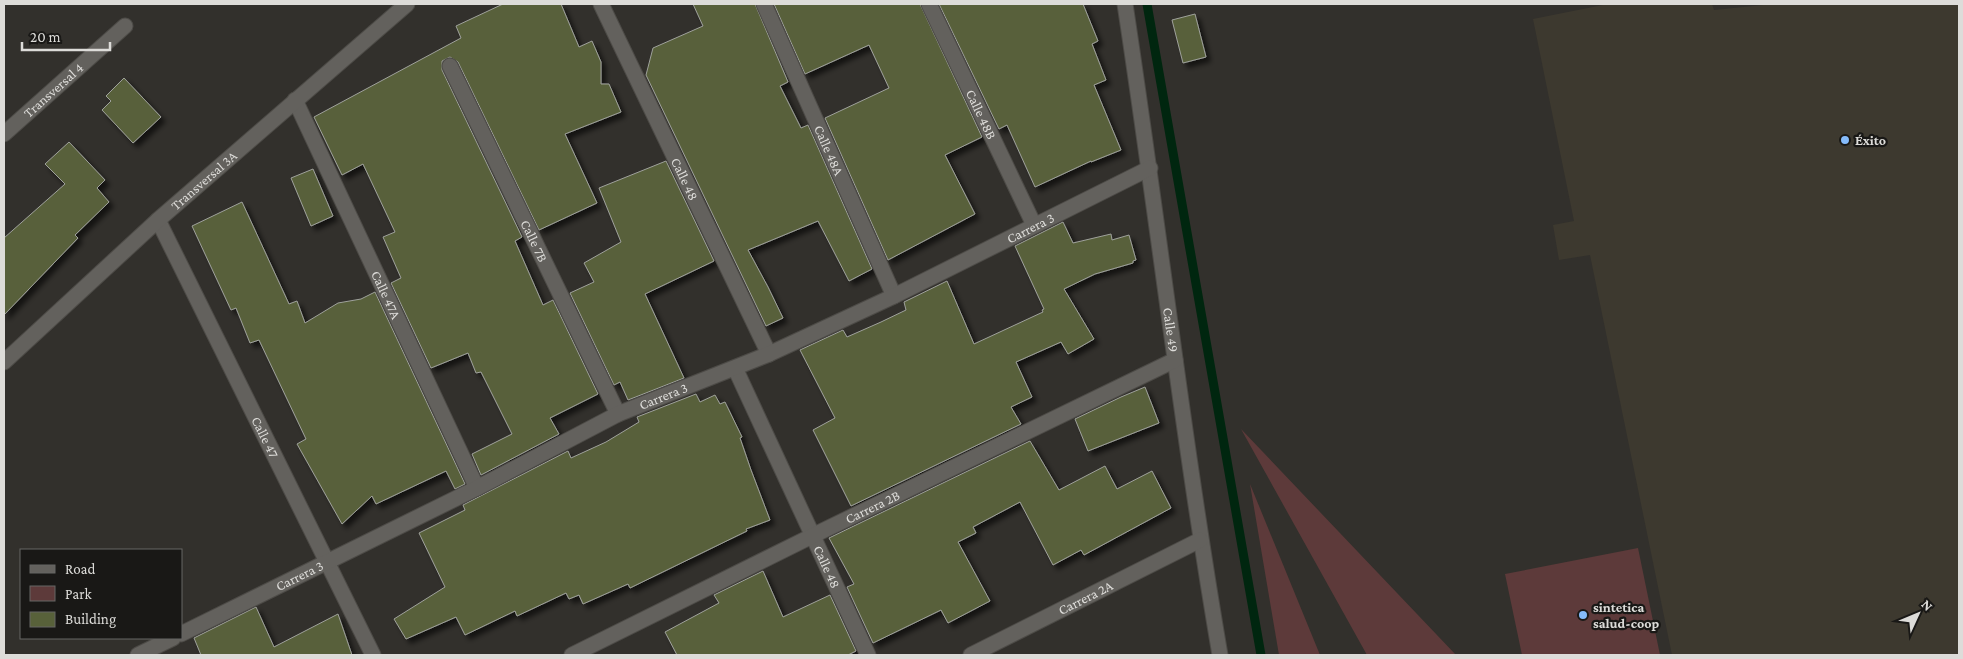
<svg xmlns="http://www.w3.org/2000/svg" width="1963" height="659" viewBox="0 0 1963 659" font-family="'Crimson Pro',serif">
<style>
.built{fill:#3d392f}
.green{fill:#5d3a3a}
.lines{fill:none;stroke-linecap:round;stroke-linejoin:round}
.stream{stroke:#00260f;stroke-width:9}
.building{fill:#58613a;stroke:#9fa19c;filter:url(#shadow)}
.minor-casing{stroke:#4d4b47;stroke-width:17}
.minor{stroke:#63615d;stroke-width:15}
.poi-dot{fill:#85bbfb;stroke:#191816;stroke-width:2}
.labels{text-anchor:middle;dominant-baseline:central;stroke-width:4.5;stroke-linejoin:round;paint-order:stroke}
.street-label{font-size:14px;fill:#dddcd9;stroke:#191816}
.poi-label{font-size:14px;font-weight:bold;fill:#dddcd9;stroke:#191816;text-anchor:start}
</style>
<defs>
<filter id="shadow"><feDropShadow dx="4.5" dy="4.5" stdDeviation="2.5" flood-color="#0009"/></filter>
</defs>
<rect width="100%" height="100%" fill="#32302c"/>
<path class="built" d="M 1608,4 L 1712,4 L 1714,10 L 1773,4 L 1959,4 L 1959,655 L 1672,655 L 1590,255 L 1559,260 L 1553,225 L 1574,221 L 1533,19 Z"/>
<path class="green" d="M 1241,429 L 1456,655 L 1367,655 Z
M 1250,484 L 1320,655 L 1279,655 Z
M 1638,548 L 1660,655 L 1522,655 L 1505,574 Z"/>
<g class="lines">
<path class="stream" d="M 1147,4 L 1261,655"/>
</g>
<path class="building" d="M 503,4 L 561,4 L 579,47 L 592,41 L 601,62 L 601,84 L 609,84 L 621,112 L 565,134 L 597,203 L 539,230 L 458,62 L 450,57 L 442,61 L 442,70 L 522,237 L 515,241 L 543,305 L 553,300 L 598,394 L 550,418 L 559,434 L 481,475 L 472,454 L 512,434 L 481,372 L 476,373 L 468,353 L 431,368 L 391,283 L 401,278 L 383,237 L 395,232 L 363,164 L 342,175 L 314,117 L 461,38 L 456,26 Z
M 693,4 L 755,4 L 788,82 L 780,86 L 801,128 L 808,125 L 872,269 L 849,281 L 818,221 L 748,250 L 768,287 L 783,318 L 766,326 L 646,75 L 653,48 L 703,26 Z
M 774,4 L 920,4 L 982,137 L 945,155 L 975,214 L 888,260 L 825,118 L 889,88 L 869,45 L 805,74 Z
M 939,4 L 1083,4 L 1098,41 L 1092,44 L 1106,80 L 1094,85 L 1121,150 L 1091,162 L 1091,161 L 1035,187 L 1007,125 L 999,129 Z
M 1195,14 L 1206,57 L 1183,63 L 1172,20 Z
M 124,78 L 161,117 L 133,143 L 102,110 L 111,101 L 106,96 Z
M 69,142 L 105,180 L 97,188 L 109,202 L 75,235 L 78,238 L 4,315 L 4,238 L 65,184 L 45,164 Z
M 666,161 L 714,261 L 645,294 L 684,378 L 628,400 L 620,382 L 614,385 L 570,293 L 594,282 L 584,263 L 621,242 L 599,188 Z
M 313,169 L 333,216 L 311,226 L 291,178 Z
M 242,202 L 289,304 L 297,301 L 305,323 L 338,303 L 361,299 L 375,292 L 465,484 L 455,489 L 446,471 L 376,504 L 372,496 L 342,524 L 297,444 L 306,439 L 259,340 L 250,343 L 236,308 L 231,310 L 192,226 Z
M 1063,222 L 1073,243 L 1111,234 L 1112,240 L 1129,235 L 1136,260 L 1133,261 L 1133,263 L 1095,274 L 1064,289 L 1094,339 L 1068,354 L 1061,342 L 1016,362 L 1032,397 L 1011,407 L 1021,424 L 851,506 L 813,430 L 835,418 L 800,350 L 843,330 L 847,337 L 881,322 L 906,310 L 904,302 L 947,281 L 974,344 L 1043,312 L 1042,310 L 1044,309 L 1015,246 Z
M 1145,387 L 1159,423 L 1088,451 L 1075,419 L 1121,397 Z
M 696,394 L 700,402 L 715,395 L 720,404 L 725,402 L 742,437 L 740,438 L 751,470 L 770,520 L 746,529 L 747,531 L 630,588 L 628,584 L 583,604 L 579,595 L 569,599 L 566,593 L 517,616 L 515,611 L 465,635 L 456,617 L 406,639 L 394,619 L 445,587 L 419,533 L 465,510 L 463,505 L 568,451 L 571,458 L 606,442 L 639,422 L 637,417 Z
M 1030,441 L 1059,490 L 1105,466 L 1117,489 L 1152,471 L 1171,508 L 1084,555 L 1081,550 L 1053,565 L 1020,502 L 973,527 L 976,533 L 958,542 L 990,601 L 948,623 L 941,610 L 873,643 L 847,587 L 854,584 L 829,538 Z
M 763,571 L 783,617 L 830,595 L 856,651 L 848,655 L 677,655 L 665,632 L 719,603 L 714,595 Z
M 256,607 L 274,647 L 338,614 L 352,655 L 201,655 L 194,638 Z"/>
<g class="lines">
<defs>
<g id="minor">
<path id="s1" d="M 601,4 L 769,354"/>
<path id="s2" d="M 764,4 L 894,296"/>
<path id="s3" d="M 929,4 L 1034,225"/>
<path id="s4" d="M 1125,4 C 1158,221 1183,439 1220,655"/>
<path id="s5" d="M 450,66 L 618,414"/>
<path id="s6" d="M 295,100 L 477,488"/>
<path id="s7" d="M 4,134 L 125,26"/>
<path id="s8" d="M 158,220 L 373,655"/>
<path id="s9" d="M 4,362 L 158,220 L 407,4"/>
<path id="s10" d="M 735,368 L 868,655"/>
<path id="s11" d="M 181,634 L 477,488 L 618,414 L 769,354 L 894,296 L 1150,168"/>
<path d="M 138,655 L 173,638"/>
<path id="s12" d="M 572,655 L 812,536 L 1175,360"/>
<path id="s13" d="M 971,655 L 1200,540"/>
</g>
</defs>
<use href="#minor" class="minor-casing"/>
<use href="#minor" class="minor"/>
</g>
<g class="poi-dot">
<circle cx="1845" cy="140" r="5"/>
<circle cx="1583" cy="615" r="5"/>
</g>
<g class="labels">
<g class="street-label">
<text stroke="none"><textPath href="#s7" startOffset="66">Transversal 4</textPath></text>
<text stroke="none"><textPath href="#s3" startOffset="122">Calle 48B</textPath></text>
<text stroke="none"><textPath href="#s2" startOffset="160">Calle 48A</textPath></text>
<text stroke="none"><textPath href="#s1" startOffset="194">Calle 48</textPath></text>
<text stroke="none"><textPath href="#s9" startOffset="270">Transversal 3A</textPath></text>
<text stroke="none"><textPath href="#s11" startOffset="942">Carrera 3</textPath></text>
<text stroke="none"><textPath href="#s5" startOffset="194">Calle 7B</textPath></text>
<text stroke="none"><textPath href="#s6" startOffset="215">Calle 47A</textPath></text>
<text stroke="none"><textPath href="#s4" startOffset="329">Calle 49</textPath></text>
<text stroke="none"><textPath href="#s11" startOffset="538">Carrera 3</textPath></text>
<text stroke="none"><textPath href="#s8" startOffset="242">Calle 47</textPath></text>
<text stroke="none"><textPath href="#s12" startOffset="335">Carrera 2B</textPath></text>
<text stroke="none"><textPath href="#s10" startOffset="219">Calle 48</textPath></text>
<text stroke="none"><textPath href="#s11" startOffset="132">Carrera 3</textPath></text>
<text stroke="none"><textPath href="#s13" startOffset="128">Carrera 2A</textPath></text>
</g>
<g class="poi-label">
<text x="1855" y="140">Éxito</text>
<text x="1593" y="607">sintetica<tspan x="1593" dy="16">salud-coop</tspan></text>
</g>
</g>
<rect width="1963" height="659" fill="none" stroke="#dddcd9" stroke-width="10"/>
<rect x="20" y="549" width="162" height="90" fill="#191816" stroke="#676664"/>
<rect x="30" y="565" width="25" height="8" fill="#63615d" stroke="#676664"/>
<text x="65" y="574" font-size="15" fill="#dddcd9">Road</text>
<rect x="30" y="586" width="25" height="15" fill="#5d3a3a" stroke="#676664"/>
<text x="65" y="599" font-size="15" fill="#dddcd9">Park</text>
<rect x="30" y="612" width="25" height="15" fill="#58613a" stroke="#676664"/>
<text x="65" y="624" font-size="15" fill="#dddcd9">Building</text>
<g transform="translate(1918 614) rotate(46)" stroke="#191816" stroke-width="4" paint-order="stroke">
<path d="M0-4L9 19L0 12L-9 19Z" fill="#dddcd9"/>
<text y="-8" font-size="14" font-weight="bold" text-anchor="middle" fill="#dddcd9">N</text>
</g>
<path d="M22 42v8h88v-8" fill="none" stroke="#dddcd9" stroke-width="2.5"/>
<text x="30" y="42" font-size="15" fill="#dddcd9" stroke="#191816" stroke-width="4" paint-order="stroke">20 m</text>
</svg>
